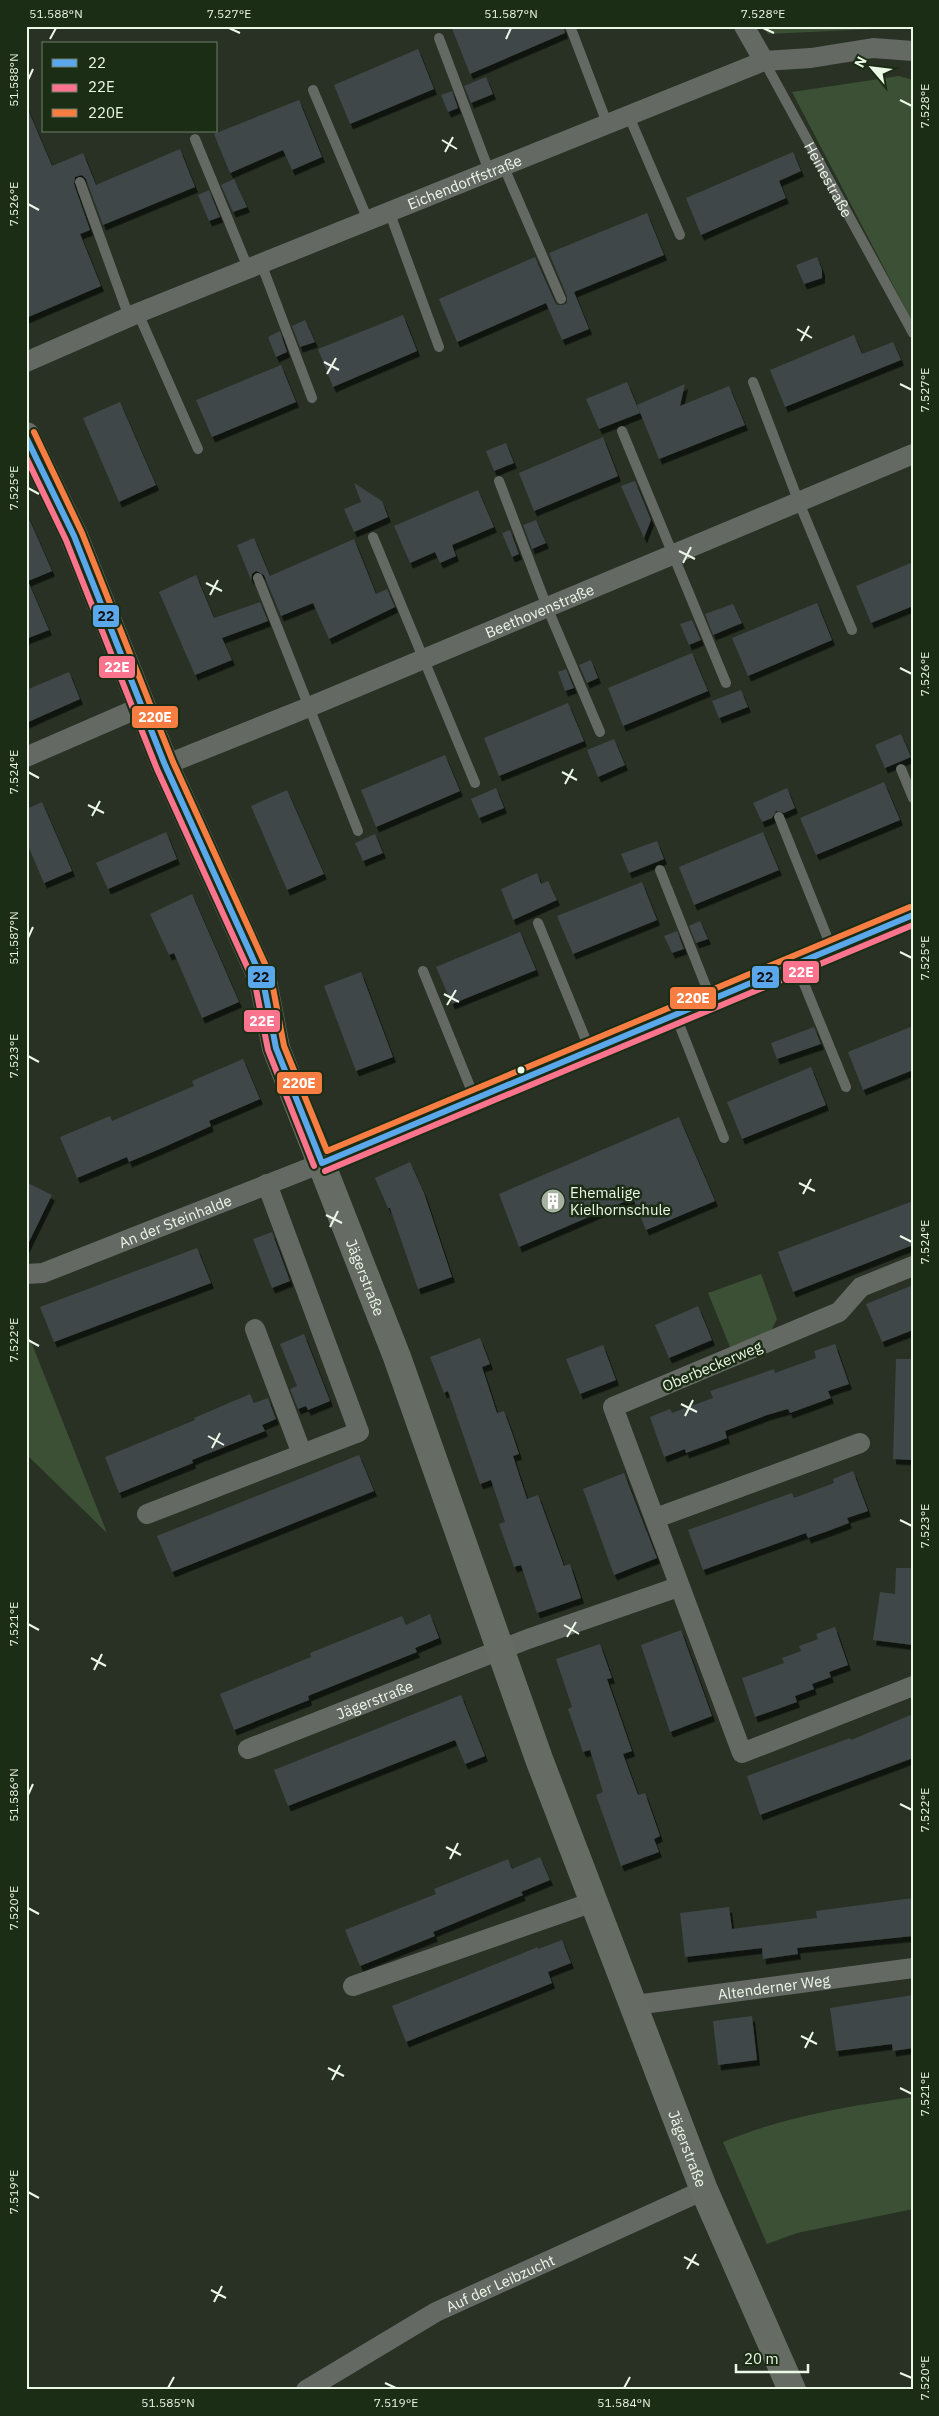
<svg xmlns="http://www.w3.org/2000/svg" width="939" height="2416" viewBox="0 0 939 2416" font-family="'IBM Plex Sans',sans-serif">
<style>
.green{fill:#3c5035}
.building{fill:#404748;filter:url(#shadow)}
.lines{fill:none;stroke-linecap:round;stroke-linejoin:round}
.lane{stroke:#656964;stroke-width:10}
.street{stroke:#656964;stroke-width:20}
.secondary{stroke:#666c64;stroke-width:28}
.bus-1-casing{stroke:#1b2d14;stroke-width:10}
.bus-2-casing{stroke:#1b2d14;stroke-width:10}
.bus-3-casing{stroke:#1b2d14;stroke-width:10}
.bus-1{stroke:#5aa8eb;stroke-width:6}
.bus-2{stroke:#fc738d;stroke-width:6}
.bus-3{stroke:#f77d43;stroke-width:6}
.ticks{fill:none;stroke:#ebf7e7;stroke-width:2}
.bus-dot{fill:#ebf7e7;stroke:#1b2d14;stroke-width:2}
.labels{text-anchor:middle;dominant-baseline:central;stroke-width:5;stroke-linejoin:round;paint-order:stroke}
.street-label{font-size:15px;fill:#ebf7e7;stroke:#1b2d14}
.poi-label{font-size:15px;fill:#ebf7e7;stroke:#1b2d14;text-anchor:start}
.line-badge{stroke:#1b2d14;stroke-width:2}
.badge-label{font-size:14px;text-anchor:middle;font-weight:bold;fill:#fff}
.pale-badge-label{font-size:14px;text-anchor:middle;font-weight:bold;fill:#111}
.neatline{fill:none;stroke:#ebf7e7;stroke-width:2}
.ticks-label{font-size:12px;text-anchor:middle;fill:#ebf7e7}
</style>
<defs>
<filter id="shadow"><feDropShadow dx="3" dy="5.5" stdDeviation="0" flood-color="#0009"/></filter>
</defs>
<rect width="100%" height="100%" fill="#283124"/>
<path class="green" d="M 763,26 L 913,26 L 913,27 L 768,34 Z
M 899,76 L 913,80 L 913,323 L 792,92 Z
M 761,1274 L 777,1319 L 770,1333 L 730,1347 L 708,1293 Z
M 26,1329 L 107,1533 L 26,1454 Z
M 913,2097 L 913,2209 L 797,2233 L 767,2244 L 723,2142 C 783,2117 848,2106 913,2097 Z"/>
<path class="building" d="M 451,26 L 563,26 L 565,33 L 470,74 Z
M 418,49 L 434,89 L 350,124 L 334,85 Z
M 486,77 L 493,94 L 471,103 L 464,86 Z
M 452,91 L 458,108 L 448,112 L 441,95 Z
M 299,100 L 322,157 L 292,170 L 283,150 L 230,173 L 214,134 Z
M 26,105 L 52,166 L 83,153 L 96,185 L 180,149 L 195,187 L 103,225 L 86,179 L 82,175 L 75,177 L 74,184 L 90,230 L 80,234 L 101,286 L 26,318 Z
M 793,152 L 801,171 L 779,181 L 786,198 L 701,235 L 686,198 Z
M 234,179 L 247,207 L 233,212 L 221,185 Z
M 209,190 L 220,217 L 209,221 L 198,195 Z
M 647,213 L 664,255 L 574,292 L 589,329 L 562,340 L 546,303 L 457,342 L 439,299 L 535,257 L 555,302 L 557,305 L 563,305 L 567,303 L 567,296 L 549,253 Z
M 817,257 L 822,270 L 822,278 L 804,284 L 796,265 Z
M 403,315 L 417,351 L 333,387 L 318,349 Z
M 305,320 L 315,342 L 300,347 L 292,326 Z
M 280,331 L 287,352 L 276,357 L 268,337 Z
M 854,335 L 862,354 L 893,342 L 901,360 L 785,407 L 770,370 Z
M 281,365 L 296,402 L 212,437 L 196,400 Z
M 627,382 L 640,413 L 599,429 L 586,399 Z
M 685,384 L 680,406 L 729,386 L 745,425 L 659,459 L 637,405 Z
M 120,402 L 156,485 L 119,502 L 83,418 Z
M 603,437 L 618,476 L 534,511 L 519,473 Z
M 506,443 L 514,463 L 494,471 L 486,451 Z
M 635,481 L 651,520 L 644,538 L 621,486 Z
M 354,483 L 382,501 L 388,517 L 354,532 L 344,509 L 361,502 Z
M 478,490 L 494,527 L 452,545 L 456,556 L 440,563 L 435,552 L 410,563 L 394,526 Z
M 26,512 L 52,571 L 28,581 L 49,630 L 26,639 Z
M 536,520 L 546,543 L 532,549 L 523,525 Z
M 510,530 L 519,554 L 512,557 L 502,533 Z
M 254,538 L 270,576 L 354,539 L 376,594 L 387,589 L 395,607 L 329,639 L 313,603 L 281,616 L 264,575 L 256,571 L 252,574 L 251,580 L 237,545 Z
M 913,562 L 913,606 L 871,623 L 856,586 Z
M 196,575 L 214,618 L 260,602 L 268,621 L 222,638 L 232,660 L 195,675 L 159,592 Z
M 817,603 L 832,640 L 748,676 L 732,638 Z
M 733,604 L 742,623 L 713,635 L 705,614 Z
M 692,620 L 701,640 L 689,645 L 680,624 Z
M 692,653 L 708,691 L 623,726 L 608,688 Z
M 591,660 L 598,678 L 587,683 L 579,665 Z
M 566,669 L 574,688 L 565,691 L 558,672 Z
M 69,672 L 80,699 L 26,723 L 26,690 Z
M 741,690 L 748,707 L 719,718 L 712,701 Z
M 568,703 L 584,741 L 499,776 L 484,738 Z
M 901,734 L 911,757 L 885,768 L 875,745 Z
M 614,739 L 625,765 L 598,777 L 587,750 Z
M 445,755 L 460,791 L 376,827 L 361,790 Z
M 884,782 L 900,820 L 816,855 L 800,818 Z
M 496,788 L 504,808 L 479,818 L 471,799 Z
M 787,788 L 795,808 L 784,813 L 776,811 L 772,818 L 762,822 L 753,803 Z
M 287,790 L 324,874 L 287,890 L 251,806 Z
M 42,802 L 72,871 L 44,883 L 26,841 L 26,809 Z
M 166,832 L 177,859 L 108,889 L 96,863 Z
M 763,832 L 779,870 L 694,905 L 679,867 Z
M 375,834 L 383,853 L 363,861 L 355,843 Z
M 657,841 L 664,859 L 629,873 L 621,854 Z
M 537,873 L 541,884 L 548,881 L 557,900 L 513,920 L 501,889 Z
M 642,882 L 657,920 L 573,954 L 557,916 Z
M 192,894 L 239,1002 L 202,1018 L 174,953 L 169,955 L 150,914 Z
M 700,921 L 708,939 L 696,943 L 689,926 Z
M 677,931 L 684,949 L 672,953 L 664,936 Z
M 520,932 L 536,970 L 452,1004 L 436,967 Z
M 361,972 L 393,1057 L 356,1071 L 324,986 Z
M 913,1026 L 913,1070 L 863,1090 L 848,1052 Z
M 814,1027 L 821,1044 L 777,1059 L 771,1043 Z
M 243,1059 L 260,1099 L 209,1121 L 211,1126 L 162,1148 L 129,1162 L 127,1157 L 77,1178 L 60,1137 L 110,1116 L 112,1121 L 194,1086 L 192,1081 Z
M 811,1067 L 826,1105 L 742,1139 L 727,1102 Z
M 679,1117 L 715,1201 L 646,1230 L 633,1198 L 519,1247 L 499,1194 Z
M 410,1162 L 424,1193 L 452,1277 L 418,1289 L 390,1208 L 388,1208 L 375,1178 Z
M 26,1182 L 52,1195 L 26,1248 Z
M 913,1201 L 913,1245 L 793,1292 L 778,1252 Z
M 272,1232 L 290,1281 L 272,1288 L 253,1239 Z
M 197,1248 L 211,1283 L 54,1342 L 40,1307 Z
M 913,1285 L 913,1330 L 882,1342 L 866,1304 Z
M 698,1306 L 712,1340 L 669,1358 L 655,1325 Z
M 304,1334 L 330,1401 L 308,1410 L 306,1406 L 298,1409 L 290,1389 L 297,1386 L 280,1344 Z
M 480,1338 L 490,1364 L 482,1367 L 497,1413 L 504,1411 L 512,1433 L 519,1454 L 513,1456 L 527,1499 L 538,1495 L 564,1566 L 570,1564 L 581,1598 L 537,1613 L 521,1565 L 514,1567 L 499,1524 L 505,1522 L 491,1480 L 480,1484 L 448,1391 L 444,1393 L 430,1357 Z
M 835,1344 L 849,1384 L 828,1391 L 831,1398 L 790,1413 L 788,1409 L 767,1415 L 725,1431 L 727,1438 L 686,1453 L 685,1449 L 664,1457 L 650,1417 L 670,1409 L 672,1413 L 713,1398 L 710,1391 L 731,1384 L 774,1369 L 775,1373 L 816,1358 L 814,1351 Z
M 603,1345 L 616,1380 L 580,1394 L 566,1359 Z
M 896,1359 L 913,1359 L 913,1460 L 893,1459 Z
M 250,1394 L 254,1403 L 268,1398 L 276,1419 L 262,1425 L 265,1431 L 192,1460 L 193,1463 L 119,1493 L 105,1457 L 195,1420 L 194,1418 Z
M 359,1455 L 374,1491 L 172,1572 L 157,1536 Z
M 853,1471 L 868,1511 L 847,1518 L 849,1523 L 828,1531 L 808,1538 L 806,1533 L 703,1570 L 688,1530 L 792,1493 L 794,1498 L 834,1483 L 833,1479 Z
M 624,1473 L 657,1558 L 614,1575 L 583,1489 Z
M 896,1568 L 913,1568 L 913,1645 L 873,1640 L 880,1592 L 895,1594 Z
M 430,1614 L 439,1638 L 415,1648 L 417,1652 L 308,1696 L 309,1700 L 234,1730 L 220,1694 L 311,1657 L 310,1653 L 402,1616 L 406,1625 Z
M 835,1627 L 848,1665 L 829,1672 L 831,1677 L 812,1684 L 814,1689 L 795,1696 L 797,1702 L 755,1717 L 742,1678 L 784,1663 L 782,1658 L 801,1651 L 799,1646 L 818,1639 L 816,1634 Z
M 681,1630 L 712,1716 L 670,1732 L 641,1645 Z
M 600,1644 L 612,1678 L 607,1679 L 632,1751 L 623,1754 L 638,1795 L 645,1793 L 660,1836 L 654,1839 L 659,1852 L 621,1866 L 596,1795 L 603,1792 L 590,1750 L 583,1752 L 568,1709 L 572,1707 L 556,1659 Z
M 461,1695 L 485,1756 L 465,1764 L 455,1740 L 288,1806 L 274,1770 Z
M 913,1714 L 913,1758 L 760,1815 L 747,1776 L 850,1738 L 851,1740 Z
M 540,1857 L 550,1880 L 521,1892 L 523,1895 L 433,1932 L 435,1936 L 360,1966 L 345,1930 L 436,1894 L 434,1889 L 508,1859 L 512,1869 Z
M 913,1898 L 913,1936 L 797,1948 L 798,1954 L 763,1959 L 762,1948 L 685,1957 L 680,1913 L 729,1907 L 732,1929 L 817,1918 L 816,1911 Z
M 562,1940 L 571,1963 L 548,1972 L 552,1983 L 406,2042 L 392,2006 L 538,1947 L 538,1949 Z
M 913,1995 L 913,2048 L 893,2051 L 892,2044 L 836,2051 L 830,2008 Z
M 752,2016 L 757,2060 L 718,2065 L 713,2021 Z"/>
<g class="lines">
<g class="lane">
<path d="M 570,26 L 607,123"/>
<path d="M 439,38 L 489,171"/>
<path id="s1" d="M 764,61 L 913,333"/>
<path d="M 313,90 L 368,220"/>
<path d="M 628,114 L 680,235"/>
<path d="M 195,139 L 248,268"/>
<path d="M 503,165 L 561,299"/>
<path d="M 80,182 L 129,317"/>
<path d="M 389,211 L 439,347"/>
<path d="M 261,263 L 312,398"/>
<path d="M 138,313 L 198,449"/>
<path d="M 753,382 L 798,500 L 852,630"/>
<path d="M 622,431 L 726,683"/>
<path d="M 499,481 L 547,607 L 600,732"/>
<path d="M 373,537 L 475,783"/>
<path d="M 258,578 L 358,831"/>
<path d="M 901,769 L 913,798"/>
<path d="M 779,817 L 832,949"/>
<path d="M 660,870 L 711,999"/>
<path d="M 538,923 L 590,1050"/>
<path d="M 796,964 L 846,1087"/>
<path d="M 423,971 L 475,1099"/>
<path d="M 675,1014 L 724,1138"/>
</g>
<g class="street">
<path d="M 744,26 L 764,61"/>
<path id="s2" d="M 26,362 L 138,313 L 764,61 L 811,58 L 873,48 L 913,51"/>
<path d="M 26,757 L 141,707"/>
<path id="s3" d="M 165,765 L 309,707 L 913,454"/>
<path d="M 913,1266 L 861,1287 L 839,1312 L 613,1407 L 742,1753 L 913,1686"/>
<path id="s4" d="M 26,1274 L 43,1273 L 322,1163 L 913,915"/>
<path d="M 255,1329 L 302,1454"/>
<path d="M 147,1514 L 359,1432 L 267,1184"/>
<path d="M 656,1518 L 860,1443"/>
<path id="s5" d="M 248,1749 L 528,1639 L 678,1587"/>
<path d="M 353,1986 L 593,1902"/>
<path id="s6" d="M 635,2005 L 913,1968"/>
<path id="s7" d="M 306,2390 L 436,2312 L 704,2190"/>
</g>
<path class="secondary" id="s8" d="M 26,436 L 74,536 L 165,765 L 263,981 L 276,1048 L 397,1357 L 539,1759 L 704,2190 L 792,2390"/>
<defs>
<path id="bus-1" d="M 26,437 L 74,536 L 165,765 L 263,981 L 276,1048 L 322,1163
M 322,1163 L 913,915"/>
<path id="bus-2" d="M 26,457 L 66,540 L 157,769 L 255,984 L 268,1050 L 314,1166
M 325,1171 L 913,925"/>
<path id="bus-3" d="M 34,432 L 82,533 L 173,762 L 271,977 L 284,1046 L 327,1151 L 910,907"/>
</defs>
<use href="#bus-1" class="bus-1-casing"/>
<use href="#bus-2" class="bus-2-casing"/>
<use href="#bus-3" class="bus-3-casing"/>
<use href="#bus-1" class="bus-1"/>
<use href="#bus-2" class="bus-2"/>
<use href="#bus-3" class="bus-3"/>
</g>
<path class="ticks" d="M 229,28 L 240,33M 763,28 L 774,33M 50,39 L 56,28M 506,39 L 511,28M 28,80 L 33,69M 900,100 L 912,106M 442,140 L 457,149M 445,152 L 453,137M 28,204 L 39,210M 797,329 L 812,338M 801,341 L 809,326M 324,362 L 339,370M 327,374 L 336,358M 900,384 L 912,390M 28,488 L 39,494M 679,551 L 695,559M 683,563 L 691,547M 206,583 L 222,591M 210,595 L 218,580M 900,668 L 912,674M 28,772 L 39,778M 562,772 L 577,780M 565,784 L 573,769M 88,805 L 104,813M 92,816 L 100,801M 28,938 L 33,927M 900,952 L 912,958M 444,994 L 459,1002M 447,1005 L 456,990M 28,1056 L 39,1062M 799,1183 L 815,1191M 803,1194 L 811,1179M 326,1215 L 342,1223M 330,1227 L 338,1211M 900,1236 L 912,1242M 28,1340 L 39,1346M 681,1404 L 697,1412M 685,1416 L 693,1400M 208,1436 L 224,1445M 212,1448 L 220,1433M 900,1520 L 912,1526M 28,1624 L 39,1630M 564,1625 L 579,1634M 567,1637 L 576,1622M 91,1658 L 106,1666M 94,1670 L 102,1654M 28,1795 L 33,1784M 900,1804 L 912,1810M 446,1847 L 461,1855M 450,1859 L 458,1843M 28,1908 L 39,1914M 801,2036 L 817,2044M 805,2048 L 813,2032M 328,2068 L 344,2076M 332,2080 L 340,2065M 900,2088 L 912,2094M 28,2192 L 39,2198M 684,2257 L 699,2265M 687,2269 L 696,2254M 211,2290 L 226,2298M 214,2302 L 222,2286M 900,2373 L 912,2378M 385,2383 L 396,2388M 168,2388 L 174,2377M 624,2388 L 630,2377"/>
<defs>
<symbol id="building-disc" viewBox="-11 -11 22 22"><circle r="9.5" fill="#a7b2a3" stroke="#1b2d14"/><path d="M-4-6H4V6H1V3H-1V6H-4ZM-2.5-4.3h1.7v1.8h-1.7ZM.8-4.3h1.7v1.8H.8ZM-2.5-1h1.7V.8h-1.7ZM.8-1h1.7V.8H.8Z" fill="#fff"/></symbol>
</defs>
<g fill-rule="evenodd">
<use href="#building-disc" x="539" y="1187" width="28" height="28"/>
</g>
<circle class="bus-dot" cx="521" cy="1070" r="4.5"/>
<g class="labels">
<g class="street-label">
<text stroke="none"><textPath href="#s1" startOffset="135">Heinestraße</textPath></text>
<text stroke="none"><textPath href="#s2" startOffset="474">Eichendorffstraße</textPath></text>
<text stroke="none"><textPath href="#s3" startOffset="405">Beethovenstraße</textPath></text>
<text stroke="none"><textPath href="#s4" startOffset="159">An der Steinhalde</textPath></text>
<text stroke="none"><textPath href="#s8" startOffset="909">Jägerstraße</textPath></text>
<text transform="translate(712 1366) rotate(-23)">Oberbeckerweg</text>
<text stroke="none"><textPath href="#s5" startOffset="136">Jägerstraße</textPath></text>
<text stroke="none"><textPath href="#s6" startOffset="140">Altenderner Weg</textPath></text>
<text stroke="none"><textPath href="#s8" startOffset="1838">Jägerstraße</textPath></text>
<text stroke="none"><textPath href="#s7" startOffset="222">Auf der Leibzucht</textPath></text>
</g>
<g class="poi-label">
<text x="570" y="1192">Ehemalige<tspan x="570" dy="17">Kielhornschule</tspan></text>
</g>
</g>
<g class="line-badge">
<rect x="92" y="604" width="28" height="24" rx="5" fill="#5aa8eb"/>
<rect x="98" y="655" width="38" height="24" rx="5" fill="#fc738d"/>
<rect x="131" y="705" width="48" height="24" rx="5" fill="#f77d43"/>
<rect x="782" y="960" width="38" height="24" rx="5" fill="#fc738d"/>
<rect x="751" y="965" width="29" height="24" rx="5" fill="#5aa8eb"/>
<rect x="247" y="965" width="29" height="24" rx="5" fill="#5aa8eb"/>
<rect x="669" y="986" width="48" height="24" rx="5" fill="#f77d43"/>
<rect x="243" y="1009" width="38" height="24" rx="5" fill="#fc738d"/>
<rect x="276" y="1071" width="47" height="24" rx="5" fill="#f77d43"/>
</g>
<g class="badge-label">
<text x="117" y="672">22E</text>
<text x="155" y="722">220E</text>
<text x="801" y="977">22E</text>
<text x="693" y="1003">220E</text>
<text x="262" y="1026">22E</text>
<text x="299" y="1088">220E</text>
</g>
<g class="pale-badge-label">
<text x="106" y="621">22</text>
<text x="765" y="982">22</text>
<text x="261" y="982">22</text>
</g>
<rect width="939" height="2416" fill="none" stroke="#1b2d14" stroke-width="55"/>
<rect x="42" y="42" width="175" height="90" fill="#1b2d14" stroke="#6e7e68"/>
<rect x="52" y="59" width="25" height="8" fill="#5aa8eb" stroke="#6e7e68"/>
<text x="88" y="68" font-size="15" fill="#ebf7e7">22</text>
<rect x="52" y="84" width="25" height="8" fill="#fc738d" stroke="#6e7e68"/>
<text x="88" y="92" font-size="15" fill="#ebf7e7">22E</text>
<rect x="52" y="109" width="25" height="8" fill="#f77d43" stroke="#6e7e68"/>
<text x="88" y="118" font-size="15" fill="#ebf7e7">220E</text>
<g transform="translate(872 68) rotate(298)" stroke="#1b2d14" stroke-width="4" paint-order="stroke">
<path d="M0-4L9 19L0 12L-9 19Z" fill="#ebf7e7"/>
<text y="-8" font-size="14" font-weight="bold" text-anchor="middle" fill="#ebf7e7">N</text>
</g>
<path d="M736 2364v8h72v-8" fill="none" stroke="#ebf7e7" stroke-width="2.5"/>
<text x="744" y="2364" font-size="15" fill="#ebf7e7" stroke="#1b2d14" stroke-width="4" paint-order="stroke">20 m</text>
<rect x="28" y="28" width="884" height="2360" class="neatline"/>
<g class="ticks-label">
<text x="56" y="18">51.588°N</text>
<text x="229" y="18">7.527°E</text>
<text x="511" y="18">51.587°N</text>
<text x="763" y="18">7.528°E</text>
<text transform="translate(14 80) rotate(-90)" y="4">51.588°N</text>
<text transform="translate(925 106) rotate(-90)" y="4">7.528°E</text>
<text transform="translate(14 204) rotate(-90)" y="4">7.526°E</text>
<text transform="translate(925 390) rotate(-90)" y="4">7.527°E</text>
<text transform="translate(14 488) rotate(-90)" y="4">7.525°E</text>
<text transform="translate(925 674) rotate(-90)" y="4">7.526°E</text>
<text transform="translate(14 772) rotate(-90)" y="4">7.524°E</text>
<text transform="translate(14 938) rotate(-90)" y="4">51.587°N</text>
<text transform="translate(925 958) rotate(-90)" y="4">7.525°E</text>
<text transform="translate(14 1056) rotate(-90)" y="4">7.523°E</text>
<text transform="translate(925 1242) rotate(-90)" y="4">7.524°E</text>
<text transform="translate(14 1340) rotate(-90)" y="4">7.522°E</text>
<text transform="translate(925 1526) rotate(-90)" y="4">7.523°E</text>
<text transform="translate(14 1624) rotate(-90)" y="4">7.521°E</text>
<text transform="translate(14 1795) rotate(-90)" y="4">51.586°N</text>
<text transform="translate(925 1810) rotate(-90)" y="4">7.522°E</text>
<text transform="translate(14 1908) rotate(-90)" y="4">7.520°E</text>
<text transform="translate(925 2094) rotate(-90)" y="4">7.521°E</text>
<text transform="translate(14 2192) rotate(-90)" y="4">7.519°E</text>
<text transform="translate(925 2378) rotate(-90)" y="4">7.520°E</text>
<text x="168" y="2407">51.585°N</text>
<text x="396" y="2407">7.519°E</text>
<text x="624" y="2407">51.584°N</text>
</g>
</svg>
